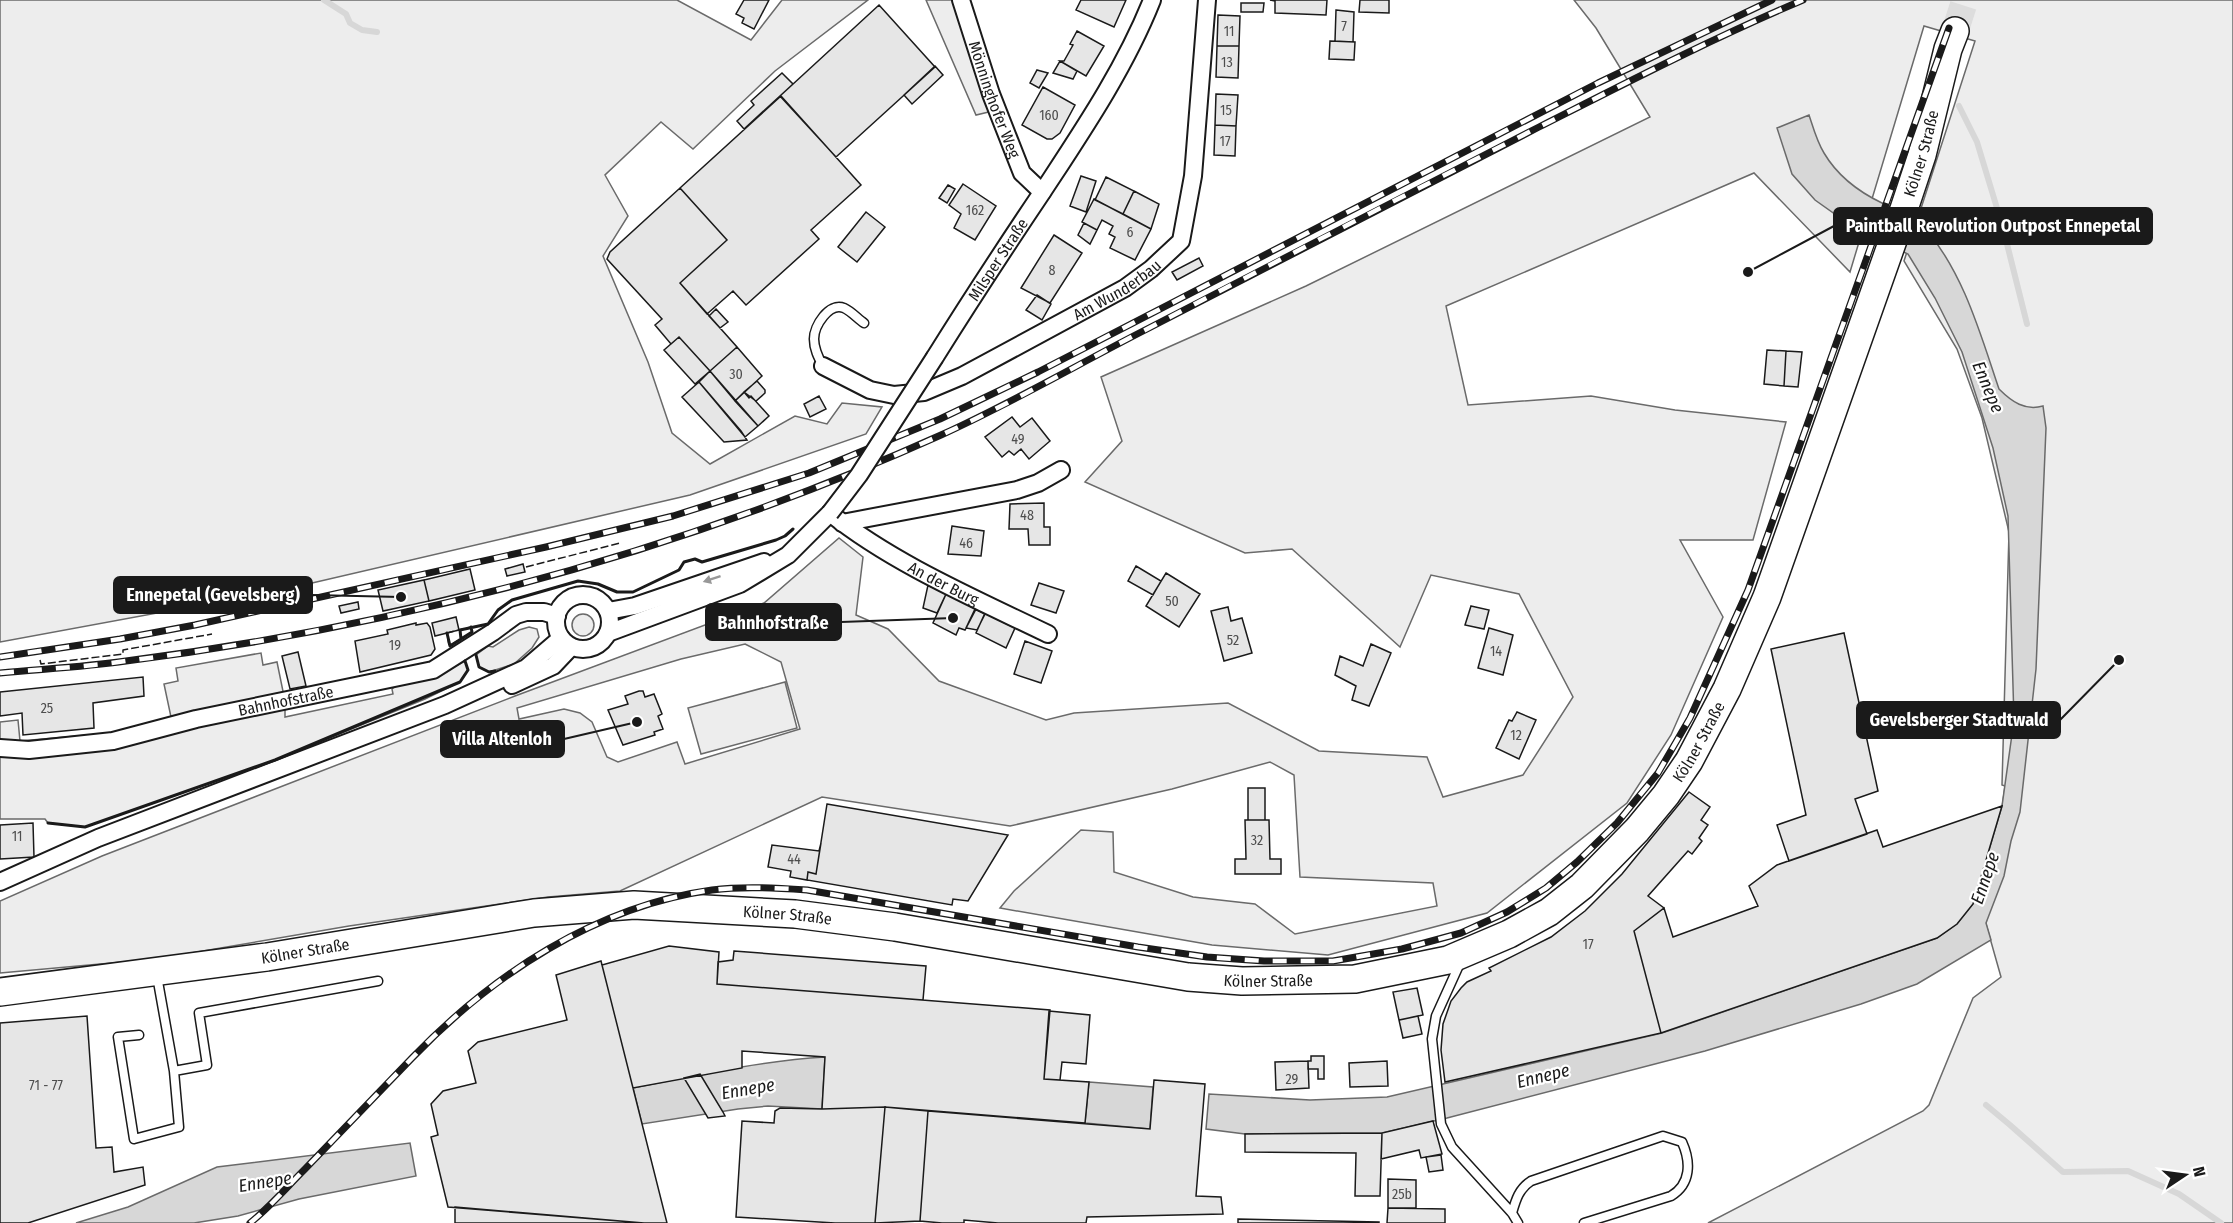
<svg xmlns="http://www.w3.org/2000/svg" width="2233" height="1223" viewBox="0 0 2233 1223" font-family="'Fira Sans Condensed',sans-serif">
<style>
.built{fill:#ededed;stroke:#6a6a6a;stroke-width:1.5;fill-rule:evenodd}
.water{fill:#d7d7d7;stroke:#6a6a6a;stroke-width:1.5}
.lines{fill:none;stroke-linecap:round;stroke-linejoin:round}
.stream{stroke:#d7d7d7;stroke-width:6}
.building{fill:#e6e6e6;stroke:#1a1a1a;stroke-width:1.5}
.primary-tunnel{stroke:#ddd;stroke-width:27;stroke-dasharray:27 14;stroke-linecap:butt}
.lane-casing{stroke:#1a1a1a;stroke-width:11}
.street-casing{stroke:#1a1a1a;stroke-width:20}
.primary-casing{stroke:#1a1a1a;stroke-width:30}
.lane{stroke:#fff;stroke-width:8}
.street{stroke:#fff;stroke-width:16}
.primary{stroke:#fff;stroke-width:27}
.rail-casing{stroke:#1a1a1a;stroke-width:7}
.rail{stroke:#fff;stroke-width:4.5;stroke-dasharray:14;stroke-linecap:butt}
.street-bridge-casing{stroke:#1a1a1a;stroke-width:20;stroke-linecap:butt}
.street-bridge{stroke:#fff;stroke-width:16}
.fence{stroke:#1a1a1a;stroke-width:1.5;stroke-dasharray:8 3;stroke-linecap:butt}
.wall{stroke:#1a1a1a;stroke-width:3}
.oneway{fill:#989898}
.labels{text-anchor:middle;dominant-baseline:central;stroke-width:4.5;stroke-linejoin:round;paint-order:stroke}
.number-label{font-size:14px;fill:#4d4d4d}
.street-label{font-size:16px;fill:#1a1a1a;stroke:#fff}
.water-label{font-size:18px;font-style:italic;fill:#1a1a1a;stroke:#fff}
.leader{fill:none;stroke:#1a1a1a;stroke-width:2}
.callout-dot{fill:#1a1a1a;stroke:#fff;stroke-width:2}
.callout{fill:#1a1a1a;stroke:#1a1a1a;stroke-width:2}
.callout-label{font-size:18px;text-anchor:middle;font-weight:bold;fill:#fff}
</style>
<rect width="100%" height="100%" fill="#fff"/>
<path class="built" d="M 0,0 L 677,0 L 751,40 L 782,0 L 868,0 L 775,71 L 693,149 L 661,122 L 605,175 L 628,216 L 603,256 L 648,362 L 672,433 L 710,464 L 795,416 L 827,424 L 842,403 L 882,407 L 866,434 L 690,495 L 282,590 L 0,642 Z
M 926,0 L 955,0 L 997,110 L 976,115 Z
M 1574,0 L 2233,0 L 2233,1223 L 1708,1223 L 1923,1111 L 1929,1105 L 1973,998 L 2001,977 L 1986,924 L 2005,786 L 2002,785 L 2009,532 L 1982,418 L 1957,349 L 1904,261 L 1975,41 L 1924,26 L 1850,272 L 1754,173 L 1446,306 L 1468,405 L 1591,396 L 1675,410 L 1786,422 L 1753,540 L 1680,540 L 1723,617 L 1671,735 L 1627,803 L 1487,913 L 1328,955 L 1212,945 L 1000,908 L 1014,891 L 1081,830 L 1113,832 L 1114,872 L 1193,897 L 1255,904 L 1295,934 L 1437,906 L 1433,883 L 1300,877 L 1294,775 L 1270,762 L 1172,789 L 1010,826 L 822,797 L 620,891 L 548,897 L 349,926 L 156,959 L 0,973 L 0,901 L 102,856 L 515,696 L 764,603 L 839,538 L 863,557 L 856,615 L 888,629 L 939,681 L 1046,720 L 1074,713 L 1228,703 L 1319,751 L 1427,757 L 1443,797 L 1523,775 L 1573,697 L 1519,594 L 1431,575 L 1400,647 L 1292,549 L 1245,553 L 1085,482 L 1122,441 L 1101,377 L 1306,286 L 1650,117 L 1596,28 ZM 745,644 L 781,662 L 800,729 L 685,764 L 677,742 L 618,762 L 607,757 L 592,722 L 580,713 L 564,709 L 519,719 L 517,708 L 681,659 Z
M572 625a11 11 0 1 1 22 0a11 11 0 1 1-22 0Z
M 529,627 L 537,629 L 539,637 L 532,648 L 514,664 L 489,672 L 479,667 L 476,655 L 488,646 L 493,647 L 519,630 Z
M 261,653 L 263,665 L 277,662 L 285,701 L 285,717 L 393,694 L 392,689 L 396,686 L 435,677 L 465,661 L 468,670 L 460,682 L 425,699 L 275,760 L 85,827 L 48,823 L 45,819 L 0,819 L 0,722 L 18,720 L 20,741 L 111,733 L 171,717 L 164,684 L 178,681 L 176,668 Z
M 785,682 L 797,728 L 701,754 L 688,708 Z"/>
<path class="water" d="M 1809,115 C 1813,127 1817,142 1824,153 C 1837,175 1859,192 1882,203 C 1897,210 1915,215 1925,228 C 1964,274 1980,333 1999,389 C 2012,402 2025,411 2043,406 L 2046,428 L 2036,669 L 2020,812 L 2011,841 L 2004,876 L 1986,923 L 1991,940 L 1917,984 L 1861,1004 L 1705,1051 L 1447,1118 L 1382,1133 L 1245,1134 L 1206,1129 L 1209,1094 L 1310,1100 L 1387,1097 L 1662,1033 L 1937,938 L 1957,924 L 1973,904 L 2002,806 L 2014,720 L 2008,516 L 1993,448 L 1962,352 L 1935,298 L 1908,254 L 1856,229 L 1815,200 L 1792,174 L 1777,128 Z
M 825,1057 L 822,1109 L 768,1106 L 738,1109 L 642,1124 L 633,1088 C 697,1075 760,1061 825,1057 Z
M 1089,1082 L 1153,1087 L 1150,1129 L 1085,1123 Z
M 410,1143 L 416,1176 L 299,1199 L 238,1216 L 194,1223 L 76,1223 L 128,1207 L 217,1167 Z"/>
<g class="lines">
<path class="stream" d="M 324,0 L 346,14 L 350,23 L 362,30 L 377,32
M 1959,106 L 1977,142 L 2003,228 L 2027,324
M 1986,1105 L 2010,1125 L 2063,1172 L 2128,1171 L 2179,1194 L 2221,1223"/>
</g>
<path class="building" d="M 744,0 L 769,0 L 754,29 L 742,23 L 744,18 L 736,14 Z
M 1081,0 L 1126,0 L 1114,27 L 1076,10 Z
M 1270,0 L 1327,0 L 1326,15 L 1275,13 L 1275,1 Z
M 1360,0 L 1389,0 L 1389,13 L 1359,12 Z
M 1241,3 L 1264,3 L 1263,12 L 1241,12 Z
M 879,5 L 935,67 L 836,157 L 780,96 Z
M 1336,10 L 1354,12 L 1353,42 L 1335,41 Z
M 1218,15 L 1240,16 L 1239,46 L 1217,46 Z
M 1077,31 L 1104,46 L 1086,76 L 1060,61 L 1064,61 L 1073,45 L 1070,44 Z
M 1330,41 L 1355,42 L 1354,60 L 1329,59 Z
M 1217,46 L 1239,46 L 1238,78 L 1216,77 Z
M 1060,61 L 1077,71 L 1073,79 L 1053,73 Z
M 935,66 L 943,75 L 912,104 L 904,95 Z
M 1037,70 L 1048,73 L 1039,88 L 1030,83 Z
M 782,73 L 793,84 L 744,129 L 737,121 L 754,105 L 751,101 Z
M 1043,87 L 1075,105 L 1060,133 L 1052,139 L 1047,139 L 1022,125 Z
M 1216,94 L 1238,95 L 1236,126 L 1215,125 Z
M 781,96 L 861,185 L 811,230 L 819,239 L 746,305 L 733,291 L 707,314 L 680,283 L 727,240 L 680,188 Z
M 1215,125 L 1236,126 L 1235,156 L 1214,155 Z
M 1081,176 L 1096,181 L 1086,212 L 1070,206 Z
M 1106,177 L 1134,191 L 1123,214 L 1095,200 Z
M 963,184 L 996,206 L 975,240 L 954,228 L 961,214 L 949,205 Z
M 948,185 L 955,189 L 947,203 L 939,198 Z
M 680,188 L 727,240 L 680,283 L 737,347 L 710,371 L 679,337 L 671,344 L 655,325 L 662,319 L 607,259 L 610,252 Z
M 1134,191 L 1159,204 L 1151,229 L 1123,214 Z
M 1094,199 L 1151,229 L 1135,260 L 1110,248 L 1115,237 L 1109,234 L 1113,226 L 1102,220 L 1097,230 L 1082,222 Z
M 866,212 L 885,227 L 857,262 L 838,247 Z
M 1084,223 L 1097,230 L 1090,244 L 1078,235 Z
M 1054,235 L 1082,253 L 1050,303 L 1021,288 Z
M 1199,258 L 1203,266 L 1177,280 L 1172,272 Z
M 1037,295 L 1051,304 L 1042,320 L 1026,310 Z
M 716,309 L 728,322 L 720,328 L 709,316 Z
M 679,337 L 710,371 L 695,384 L 664,350 Z
M 737,347 L 762,376 L 735,401 L 710,371 Z
M 1767,350 L 1786,351 L 1784,386 L 1764,384 Z
M 1786,351 L 1802,352 L 1798,387 L 1784,386 Z
M 710,371 L 758,426 L 745,437 L 699,382 Z
M 757,381 L 765,390 L 765,393 L 756,401 L 744,392 Z
M 699,382 L 741,431 L 747,440 L 724,442 L 682,397 Z
M 744,392 L 749,398 L 751,396 L 769,416 L 758,426 L 735,401 Z
M 819,396 L 826,409 L 810,417 L 804,404 Z
M 1012,417 L 1020,427 L 1032,418 L 1050,441 L 1029,459 L 1021,449 L 1014,455 L 1009,451 L 1002,457 L 985,437 Z
M 1044,503 L 1044,527 L 1050,527 L 1050,545 L 1029,545 L 1028,529 L 1009,529 L 1010,504 Z
M 952,526 L 984,531 L 981,556 L 948,554 Z
M 523,564 L 525,572 L 507,576 L 505,569 Z
M 1136,566 L 1161,581 L 1153,595 L 1128,581 Z
M 470,569 L 475,590 L 429,601 L 424,580 Z
M 1166,573 L 1200,594 L 1179,627 L 1146,606 Z
M 424,580 L 429,601 L 383,611 L 378,590 Z
M 1039,583 L 1064,591 L 1056,613 L 1031,605 Z
M 928,585 L 946,594 L 937,613 L 923,608 Z
M 947,592 L 977,607 L 965,630 L 959,628 L 956,635 L 933,623 Z
M 358,602 L 359,609 L 341,613 L 339,606 Z
M 1471,606 L 1489,610 L 1484,629 L 1465,625 Z
M 1228,607 L 1231,621 L 1242,618 L 1252,653 L 1224,661 L 1211,611 Z
M 975,609 L 985,614 L 977,630 L 966,628 Z
M 985,613 L 1015,628 L 1006,648 L 976,633 Z
M 456,617 L 459,630 L 435,636 L 432,623 Z
M 416,623 L 416,625 L 427,623 L 430,627 L 435,649 L 431,655 L 360,672 L 355,641 L 388,634 L 387,630 Z
M 1489,628 L 1513,635 L 1503,675 L 1478,668 Z
M 1844,633 L 1878,791 L 1855,799 L 1867,834 L 1789,861 L 1777,825 L 1806,815 L 1771,649 Z
M 1025,641 L 1052,651 L 1041,683 L 1014,674 Z
M 1371,644 L 1391,653 L 1369,706 L 1352,700 L 1356,686 L 1335,675 L 1340,656 L 1363,666 Z
M 298,652 L 306,686 L 290,689 L 282,656 Z
M 143,677 L 144,696 L 93,703 L 94,728 L 23,735 L 22,713 L 0,716 L 0,692 Z
M 639,691 L 643,691 L 645,697 L 654,694 L 662,714 L 658,716 L 663,729 L 654,732 L 655,735 L 623,745 L 608,710 L 628,704 L 625,696 Z
M 1517,712 L 1536,720 L 1519,759 L 1496,748 L 1509,720 L 1512,721 Z
M 1248,788 L 1265,788 L 1265,820 L 1248,820 Z
M 1689,792 L 1710,807 L 1701,820 L 1708,825 L 1699,838 L 1702,841 L 1692,854 L 1688,851 L 1648,896 L 1664,908 L 1634,931 L 1661,1033 L 1445,1082 L 1441,1050 L 1443,1024 L 1451,1001 L 1461,988 L 1467,982 L 1491,971 L 1489,968 L 1551,937 L 1585,911 L 1622,874 Z
M 827,804 L 1008,835 L 968,901 L 953,899 L 952,905 L 807,880 L 808,872 L 816,874 Z
M 2002,806 L 1973,904 L 1957,924 L 1937,938 L 1661,1033 L 1634,931 L 1664,908 L 1673,937 L 1758,906 L 1749,886 L 1777,865 L 1877,830 L 1883,847 Z
M 1245,820 L 1269,820 L 1270,859 L 1281,859 L 1281,874 L 1235,874 L 1235,859 L 1246,859 Z
M 33,823 L 34,857 L 0,859 L 0,825 Z
M 821,843 L 816,874 L 808,872 L 807,880 L 790,877 L 791,871 L 768,867 L 772,845 L 819,851 Z
M 669,946 L 719,952 L 717,984 L 1050,1010 L 1044,1079 L 1089,1082 L 1085,1123 L 885,1107 L 822,1109 L 825,1057 L 742,1051 L 742,1068 L 633,1088 L 602,965 Z
M 734,951 L 926,966 L 923,1000 L 717,984 L 718,962 L 733,960 Z
M 601,961 L 667,1223 L 644,1223 L 448,1207 L 431,1137 L 438,1135 L 431,1104 L 443,1091 L 476,1083 L 468,1051 L 478,1042 L 567,1020 L 556,975 Z
M 1417,988 L 1423,1015 L 1399,1020 L 1393,992 Z
M 1049,1011 L 1090,1015 L 1086,1064 L 1062,1062 L 1060,1080 L 1044,1079 Z
M 87,1016 L 96,1148 L 112,1147 L 114,1172 L 143,1167 L 145,1185 L 28,1223 L 0,1223 L 0,1023 Z
M 1418,1016 L 1422,1034 L 1403,1038 L 1399,1020 Z
M 1311,1056 L 1324,1056 L 1324,1079 L 1318,1079 L 1318,1069 L 1308,1069 L 1308,1061 L 1311,1061 Z
M 1308,1061 L 1309,1088 L 1276,1090 L 1275,1062 Z
M 1387,1061 L 1388,1086 L 1350,1087 L 1349,1063 Z
M 700,1074 L 723,1112 L 725,1116 L 708,1118 L 684,1078 Z
M 1154,1080 L 1205,1084 L 1196,1196 L 1221,1197 L 1223,1214 L 1087,1217 L 1086,1223 L 998,1223 L 964,1220 L 964,1223 L 942,1223 L 920,1221 L 928,1111 L 1150,1129 Z
M 885,1107 L 875,1223 L 835,1223 L 736,1217 L 742,1121 L 774,1123 L 775,1111 L 780,1108 L 822,1109 Z
M 885,1107 L 928,1111 L 920,1221 L 875,1223 Z
M 1433,1121 L 1442,1154 L 1421,1158 L 1419,1150 L 1381,1159 L 1382,1133 Z
M 1382,1133 L 1380,1196 L 1355,1196 L 1356,1153 L 1245,1152 L 1245,1134 Z
M 1441,1155 L 1443,1170 L 1429,1172 L 1426,1157 Z
M 1388,1179 L 1416,1180 L 1416,1208 L 1388,1208 Z
M 455,1207 L 644,1223 L 455,1223 Z
M 1388,1208 L 1445,1209 L 1445,1223 L 1387,1223 Z
M 1238,1219 L 1379,1222 L 1379,1223 L 1238,1223 Z"/>
<g class="lines">
<path class="primary-tunnel" d="M 1955,31 L 1965,0"/>
<defs>
<path id="lane" d="M 823,366 C 818,357 814,349 814,339 C 814,326 829,302 844,308 C 851,311 858,319 864,323
M 1460,963 L 1436,1016 L 1432,1039 L 1441,1124 L 1452,1147 L 1512,1213 L 1518,1223
M 157,976 L 174,1071 L 207,1065 L 199,1013 L 378,981
M 139,1035 L 118,1037 L 134,1139 L 179,1127 L 174,1071
M 1512,1213 C 1516,1199 1519,1189 1531,1181 L 1663,1136 L 1682,1142 C 1691,1162 1691,1184 1671,1196 L 1584,1223"/>
<g id="street">
<path id="s1" d="M 961,0 L 991,94 L 1022,173 L 1042,192"/>
<path id="s2" d="M 935,357 C 970,301 1006,246 1043,191 C 1083,130 1125,68 1152,0"/>
<path id="s3" d="M 823,366 L 870,390 L 894,395 L 924,392 L 962,376 L 1125,288 L 1151,269 L 1181,241 L 1193,176 L 1207,0"/>
<path d="M 842,523 L 1017,490 L 1038,483 L 1061,470"/>
<circle cx="583" cy="622" r="27"/>
<path d="M 608,611 L 635,606 L 764,562"/>
<path id="s4" d="M 608,633 L 740,584 L 788,555 L 830,513 C 892,563 976,599 1048,634"/>
<path d="M 512,685 L 553,666 L 571,647"/>
<path id="s5" d="M 0,748 L 29,750 L 113,741 L 196,719 L 433,670 L 493,632 L 516,615 L 526,612 L 544,612 L 557,616"/>
<path d="M 0,882 L 98,838 L 445,705 L 526,668 L 561,638"/>
</g>
<g id="primary">
<path id="s6" d="M 0,992 L 267,957 L 534,913 L 634,905 L 795,914 L 895,927 L 1188,977 L 1242,981 L 1355,979 L 1448,960 L 1509,934 L 1549,912 L 1582,886 L 1637,830 L 1666,795 L 1689,761 L 1727,689 L 1767,597 L 1904,209 L 1922,155 L 1948,49 L 1955,31"/>
</g>
</defs>
<use href="#lane" class="lane-casing"/>
<use href="#street" class="street-casing"/>
<use href="#primary" class="primary-casing"/>
<use href="#lane" class="lane"/>
<use href="#street" class="street"/>
<use href="#primary" class="primary"/>
<defs>
<path id="rail" d="M 0,657 L 120,639 L 195,625 L 546,547 L 673,516 L 809,473 L 940,419 L 1038,372 L 1598,83 L 1772,0
M 0,673 C 42,669 84,667 126,661 C 407,625 683,551 941,435 C 1012,403 1080,363 1149,328 C 1279,260 1409,193 1539,127 C 1626,83 1713,38 1803,0
M 250,1223 C 270,1207 287,1187 305,1169 C 341,1132 376,1095 412,1058 C 492,975 596,906 712,890 C 743,886 776,888 807,890 L 1138,947 L 1207,957 L 1264,961 L 1333,961 L 1402,949 L 1461,933 L 1507,912 L 1546,888 L 1577,862 L 1617,823 L 1658,773 L 1690,718 L 1748,590 L 1949,28"/>
</defs>
<use href="#rail" class="rail-casing"/>
<use href="#rail" class="rail"/>
<defs>
<path id="street-bridge" d="M 830,513 L 859,475 L 935,357"/>
</defs>
<use href="#street-bridge" class="street-bridge-casing"/>
<use href="#street-bridge" class="street-bridge"/>
<path class="fence" d="M 526,567 L 620,543
M 471,627 L 472,632 L 449,646 L 447,633 Z
M 40,660 L 41,664 L 123,654 L 123,650 L 212,634"/>
<path class="wall" d="M 471,627 L 472,632 L 461,639 L 460,630 L 488,624 L 498,610 L 512,600 L 578,581 L 598,584 L 617,592 L 633,592 L 679,570 L 684,562 L 695,559 L 702,562 L 776,540 L 785,536 L 793,529
M 447,633 L 450,646 L 461,639
M 476,655 L 479,667 L 489,672 L 495,671
M 48,823 L 85,827 L 275,760 L 460,682 L 468,670 L 465,661"/>
</g>
<defs><path id="oneway-solid" d="M-6-.8H1V-3.2L6.5 0L1 3.2V.8H-6Z" transform="scale(1.5)"/></defs>
<use class="oneway" href="#oneway-solid" transform="translate(712 579) rotate(162)"/>
<g class="labels">
<g class="number-label">
<text x="1344" y="26">7</text>
<text x="1229" y="31">11</text>
<text x="1227" y="62">13</text>
<text x="1226" y="110">15</text>
<text x="1049" y="115">160</text>
<text x="1225" y="141">17</text>
<text x="975" y="210">162</text>
<text x="1130" y="232">6</text>
<text x="1052" y="270">8</text>
<text x="736" y="374">30</text>
<text x="1018" y="439">49</text>
<text x="1027" y="515">48</text>
<text x="966" y="543">46</text>
<text x="1172" y="601">50</text>
<text x="1233" y="640">52</text>
<text x="395" y="645">19</text>
<text x="1496" y="651">14</text>
<text x="47" y="708">25</text>
<text x="1516" y="735">12</text>
<text x="17" y="836">11</text>
<text x="1257" y="840">32</text>
<text x="794" y="859">44</text>
<text x="1588" y="944">17</text>
<text x="1292" y="1079">29</text>
<text x="46" y="1085">71 - 77</text>
<text x="1402" y="1194">25b</text>
</g>
<g class="street-label">
<text stroke="none"><textPath href="#s1" startOffset="105">Mönninghofer Weg</textPath></text>
<text stroke="none"><textPath href="#s6" startOffset="2432">Kölner Straße</textPath></text>
<text stroke="none"><textPath href="#s2" startOffset="116">Milsper Straße</textPath></text>
<text stroke="none"><textPath href="#s3" startOffset="326">Am Wunderbau</textPath></text>
<text stroke="none"><textPath href="#s4" startOffset="390">An der Burg</textPath></text>
<text stroke="none"><textPath href="#s5" startOffset="291">Bahnhofstraße</textPath></text>
<text stroke="none"><textPath href="#s6" startOffset="1802">Kölner Straße</textPath></text>
<text stroke="none"><textPath href="#s6" startOffset="794">Kölner Straße</textPath></text>
<text stroke="none"><textPath href="#s6" startOffset="308">Kölner Straße</textPath></text>
<text stroke="none"><textPath href="#s6" startOffset="1280">Kölner Straße</textPath></text>
</g>
<g class="water-label">
<text transform="translate(1988 387) rotate(67)">Ennepe</text>
<text transform="translate(1985 878) rotate(-71)">Ennepe</text>
<text transform="translate(1543 1076) rotate(-14)">Ennepe</text>
<text transform="translate(748 1089) rotate(-10)">Ennepe</text>
<text transform="translate(265 1182) rotate(-9)">Ennepe</text>
</g>
</g>
<path class="leader" d="M1748 272L1834 226M401 597L312 595M953 618L841 622M2119 660L2060 720M637 722L564 739"/>
<g class="callout-dot">
<circle cx="1748" cy="272" r="6"/>
<circle cx="401" cy="597" r="6"/>
<circle cx="953" cy="618" r="6"/>
<circle cx="2119" cy="660" r="6"/>
<circle cx="637" cy="722" r="6"/>
</g>
<g class="callout">
<rect x="1834" y="208" width="318" height="36" rx="6"/>
<rect x="114" y="577" width="198" height="36" rx="6"/>
<rect x="706" y="604" width="135" height="36" rx="6"/>
<rect x="1857" y="702" width="203" height="36" rx="6"/>
<rect x="441" y="721" width="123" height="36" rx="6"/>
</g>
<g class="callout-label">
<text x="1993" y="232">Paintball Revolution Outpost Ennepetal</text>
<text x="213" y="601">Ennepetal (Gevelsberg)</text>
<text x="773" y="629">Bahnhofstraße</text>
<text x="1959" y="726">Gevelsberger Stadtwald</text>
<text x="502" y="745">Villa Altenloh</text>
</g>
<g transform="translate(2185 1175) rotate(77)" stroke="#ffffff" stroke-width="4.5" paint-order="stroke">
<path d="M0-4.5L10 22L0 15L-10 22Z" fill="#1a1a1a"/>
<text y="-9" font-size="16" font-weight="bold" text-anchor="middle" fill="#1a1a1a">N</text>
</g>
</svg>
